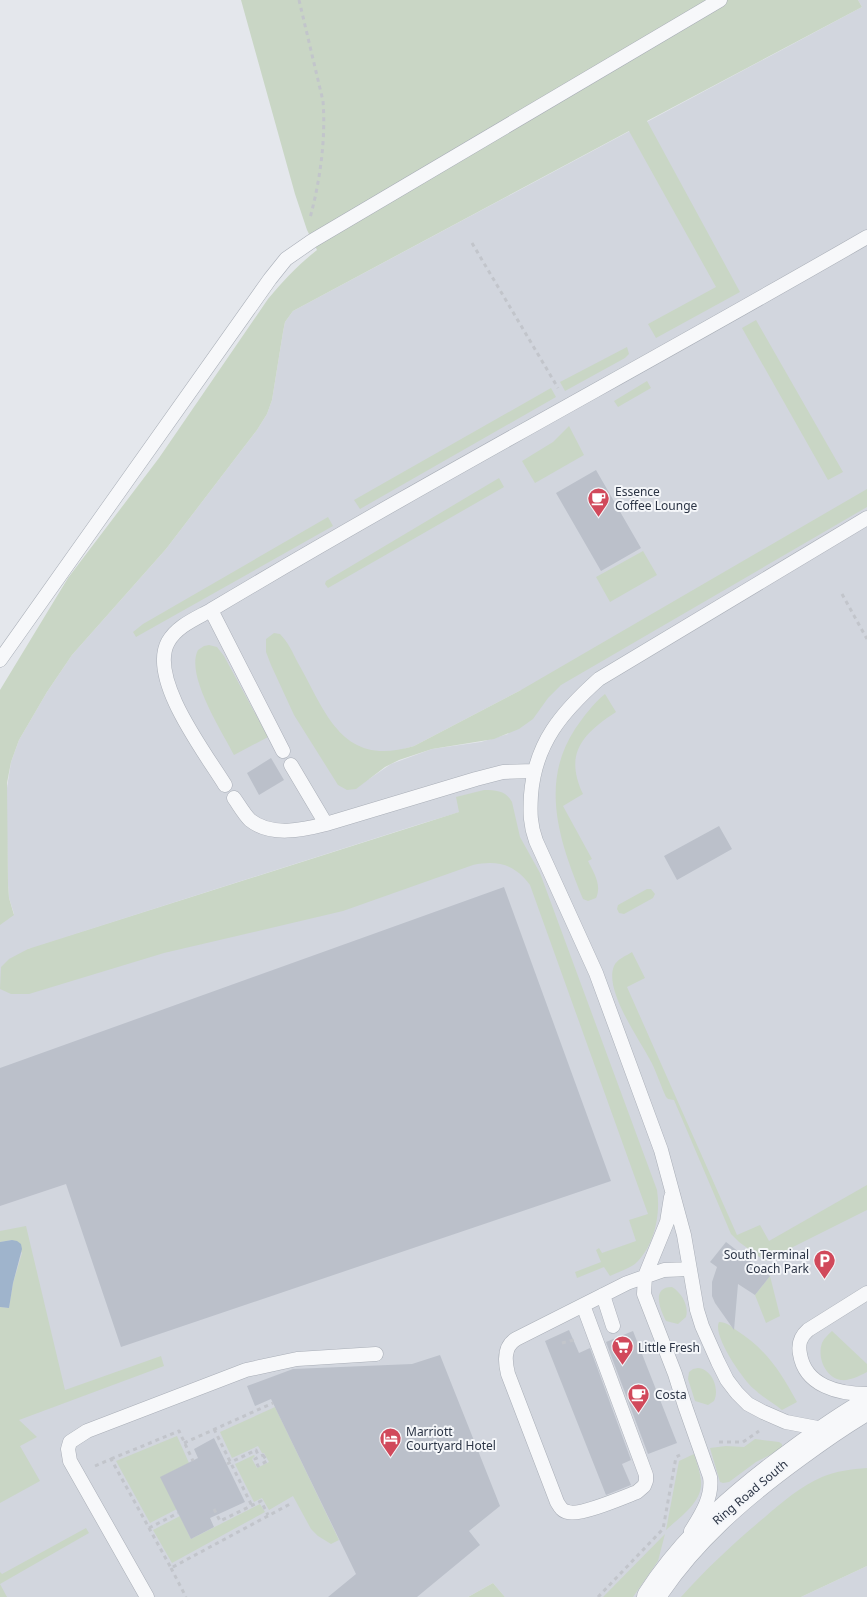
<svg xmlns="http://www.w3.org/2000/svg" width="867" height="1597" viewBox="0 0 867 1597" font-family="'Noto Sans',sans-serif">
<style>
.built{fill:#d2d6de;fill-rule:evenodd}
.green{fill:#c9d6c5}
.water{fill:#9fb4cc}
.building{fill:#bbc0ca}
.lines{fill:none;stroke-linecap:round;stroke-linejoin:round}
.service-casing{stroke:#a9aeb7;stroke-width:15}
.minor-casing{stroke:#a9aeb7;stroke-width:29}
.path{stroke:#c2c5cb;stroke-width:3;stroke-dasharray:4 4;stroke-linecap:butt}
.service{stroke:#f7f8fa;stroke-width:14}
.minor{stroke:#f7f8fa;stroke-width:28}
.labels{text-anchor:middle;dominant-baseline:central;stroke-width:4;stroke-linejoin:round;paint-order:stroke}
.poi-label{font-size:12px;fill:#2b3445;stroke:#f4f6f9;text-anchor:start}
.street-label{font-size:12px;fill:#2b3445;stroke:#f4f6f9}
</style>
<rect width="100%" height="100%" fill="#e4e7ec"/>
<path class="built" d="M 858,0 L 867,0 L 867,1479 L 699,1597 L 505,1597 L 493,1583 L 468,1597 L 0,1597 L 0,924 L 14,914 L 9,898 L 8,884 L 6,794 L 11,762 L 19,740 L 47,692 L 72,655 L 166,549 L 257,430 L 267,414 L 272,400 L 283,332 L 285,322 L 293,311 L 862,7 ZM 521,690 L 508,734 L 481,742 L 432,749 L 391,764 L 369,779 L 344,767 L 414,746 ZM 483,805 L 28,949 L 417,825 Z
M 867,1566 L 867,1597 L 801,1597 Z"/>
<path class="green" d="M 241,0 L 858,0 L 862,7 L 647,121 L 740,292 L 656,338 L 648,324 L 716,287 L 629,131 L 293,311 L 285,322 L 283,332 L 272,400 L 267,414 L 257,430 L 166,549 L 72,655 L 47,692 L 19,740 L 11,762 L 7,783 L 8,884 L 9,898 L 14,915 L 0,925 L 0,690 L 68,578 L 159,458 L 268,299 C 283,281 298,265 317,250 L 307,230 L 295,194 Z
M 756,320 L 843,472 L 828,480 L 742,328 Z
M 627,347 L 629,354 L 625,358 L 565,391 L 560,382 Z
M 647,381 L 651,388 L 618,407 L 614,401 Z
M 551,388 L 556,397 L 360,509 L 354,500 Z
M 569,426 L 584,455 L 535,483 L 522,461 L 553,442 Z
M 499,478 L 504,487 L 328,588 L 325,584 L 326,581 Z
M 867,489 L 867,507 L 561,685 L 548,698 L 533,719 L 519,729 L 494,739 L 432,749 L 399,760 L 385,767 L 356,789 L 347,790 L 338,785 L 294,715 L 271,665 L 266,652 L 266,639 L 274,633 L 280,634 C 288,642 293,653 298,663 C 327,714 342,768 414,746 L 521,690 Z
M 328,517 L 333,526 L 136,637 L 133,632 L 143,624 Z
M 643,551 L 657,575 L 610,602 L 596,577 Z
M 209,645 L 217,647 L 224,656 L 268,737 L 234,755 C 222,731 185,675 198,650 L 204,646 Z
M 605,694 L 616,712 C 582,734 564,754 583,794 L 563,806 L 592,859 L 588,861 C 594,873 602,885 596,898 L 588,901 L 583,899 C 560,843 539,784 575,729 C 584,716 593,704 605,694 Z
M 484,790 C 497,790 506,791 512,802 L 520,837 L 540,873 L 657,1190 C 661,1215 654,1247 635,1264 C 628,1269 618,1272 610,1276 L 604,1267 L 577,1278 L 575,1272 L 601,1262 L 596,1250 L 599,1248 L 602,1253 L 636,1241 L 629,1220 L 648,1214 L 530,885 C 515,864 497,860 473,865 L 343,911 L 164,953 L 29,994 L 11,994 L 0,989 L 1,967 L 9,959 L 28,949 L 459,812 L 456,797 Z
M 647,889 L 651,889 L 655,894 L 653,898 L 624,914 L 619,913 L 617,909 L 618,905 Z
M 632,952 L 645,978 L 627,987 L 737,1235 L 760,1225 L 769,1241 L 867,1185 L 867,1210 L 765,1261 L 739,1242 L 731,1234 L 674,1100 L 668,1099 L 666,1097 C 660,1084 656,1070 649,1058 C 638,1037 604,990 614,966 C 617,959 626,956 632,952 Z
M 26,1226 L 65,1390 L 161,1356 L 164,1366 L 19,1420 L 37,1437 L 20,1446 L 40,1481 L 0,1503 L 0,1307 L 9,1308 L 13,1283 L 22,1253 L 12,1240 L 0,1242 L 0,1231 Z
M 770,1276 L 780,1316 L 766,1323 L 755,1295 Z
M 672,1287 C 682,1293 689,1306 686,1317 L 678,1324 L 666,1321 C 660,1309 651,1287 672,1287 Z
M 719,1322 C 726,1322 731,1326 736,1330 C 766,1349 780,1371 797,1402 L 782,1410 C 773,1403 762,1397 754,1389 C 743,1380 712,1335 719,1322 Z
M 832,1331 L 867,1364 L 867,1372 C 859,1376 850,1381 841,1380 C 825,1377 817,1357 822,1343 C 824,1338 828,1335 832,1331 Z
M 698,1368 C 712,1369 720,1389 714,1401 L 708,1405 L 695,1401 L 688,1379 L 689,1372 L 693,1369 Z
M 275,1407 L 339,1540 L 331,1544 L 318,1536 L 311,1529 L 293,1496 L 269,1510 L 262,1498 L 254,1502 L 235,1464 L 254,1455 L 255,1456 L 252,1459 L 257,1468 L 269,1462 L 264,1453 L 262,1453 L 258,1446 L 232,1458 L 220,1432 Z
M 177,1436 L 189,1463 L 177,1509 L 150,1523 L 116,1461 Z
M 755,1439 L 779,1442 L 782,1444 L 782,1447 L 778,1451 L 756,1462 L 729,1482 L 723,1483 L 720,1482 L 710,1448 L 726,1446 L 744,1447 Z
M 694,1454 C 697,1463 700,1472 701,1481 C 703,1502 680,1517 666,1530 L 679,1461 Z
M 867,1468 L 867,1566 L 801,1597 L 681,1597 C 707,1568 735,1542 765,1517 C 782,1502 801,1486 822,1477 C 836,1471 852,1469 867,1468 Z
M 260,1504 L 265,1512 L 172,1563 L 153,1530 L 180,1516 L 191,1539 Z
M 86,1528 L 89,1533 L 0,1584 L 7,1597 L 0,1597 L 0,1572 L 2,1574 Z
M 665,1534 L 658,1561 L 633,1597 L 603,1597 Z
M 493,1583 L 505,1597 L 468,1597 Z"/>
<path class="water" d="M 12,1240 L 17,1241 L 21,1244 L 22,1249 L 13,1283 L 9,1308 L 0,1307 L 0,1242 Z"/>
<path class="building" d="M 596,470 L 641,548 L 601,571 L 556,493 Z
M 271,758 L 284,780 L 259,795 L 247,773 Z
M 719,826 L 732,849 L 677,880 L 664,856 Z
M 504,887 L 611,1181 L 121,1347 L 66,1184 L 0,1206 L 0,1068 Z
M 726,1242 L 770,1276 L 755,1295 L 738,1284 L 734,1330 L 715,1303 L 712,1296 L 712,1282 L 717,1267 L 710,1262 Z
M 569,1330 L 579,1353 L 590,1348 L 631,1460 L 622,1464 L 631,1485 L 606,1495 L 545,1341 Z
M 633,1331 L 677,1443 L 648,1454 L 606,1342 Z
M 440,1355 L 500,1506 L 469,1531 L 480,1545 L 417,1597 L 328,1597 L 356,1574 L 271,1399 L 255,1406 L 247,1386 L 293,1369 L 412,1364 Z
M 214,1438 L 245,1502 L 210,1518 L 214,1527 L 191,1539 L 160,1477 L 198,1458 L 194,1449 Z"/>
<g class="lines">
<defs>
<path id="service" d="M 211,610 C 195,619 177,626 168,642 C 148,679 206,754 225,785
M 0,660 L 270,279 L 286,259 L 312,241 L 720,0
M 283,751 L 211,610 C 427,481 649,363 867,237
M 291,765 L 326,824 L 476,779 L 503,772 L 534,771
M 234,798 C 239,805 244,814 250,820 C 271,837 303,830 326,824
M 671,1197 L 667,1222 L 645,1276 L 644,1294 L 675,1374 L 685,1406 L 710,1477 C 713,1497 701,1515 691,1531
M 867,1293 L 808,1330 C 800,1337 798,1344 800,1354 C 805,1386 839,1394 867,1394
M 603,1295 L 613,1326
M 583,1305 L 646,1475 L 646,1481 L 644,1486 L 637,1492 C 624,1497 580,1516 568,1512 C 562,1511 560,1507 557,1502 L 508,1374 C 505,1362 503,1347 516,1339 L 627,1283 L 664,1270 L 690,1269
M 828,1430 L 786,1422 L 763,1412 L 748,1404 L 737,1393 L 727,1380 L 718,1362 L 702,1326 L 697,1310 L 684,1235 L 661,1150 L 596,973 L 536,841 C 530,825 530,812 531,795 C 535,743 562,712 599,679 L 867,518
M 147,1597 L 70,1461 L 68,1449 L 70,1442 L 87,1431 L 246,1370 L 297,1359 L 376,1354"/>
<path id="minor" d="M 651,1597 C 689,1538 742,1493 797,1453 C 820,1436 843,1420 867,1406"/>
</defs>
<use href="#service" class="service-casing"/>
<use href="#minor" class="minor-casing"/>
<path class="path" d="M 299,0 L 323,101 C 326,139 320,181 310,218
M 472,243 L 558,388
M 842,594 L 867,639
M 562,1343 L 574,1340
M 214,1429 L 252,1506
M 719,1442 L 743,1442 L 759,1431
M 184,1443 L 273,1403
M 263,1455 L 267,1461 L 258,1466 L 255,1459 Z
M 111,1459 L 179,1431 L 193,1461
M 227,1464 L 256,1450 L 259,1457
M 95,1466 L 111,1459 L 171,1568 L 290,1504
M 214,1509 L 220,1521 L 261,1501 L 268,1515
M 149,1528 L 178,1513
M 171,1568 L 186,1597
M 598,1597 L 663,1529 L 676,1457 L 680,1455"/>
<use href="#service" class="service"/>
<use href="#minor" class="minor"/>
</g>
<defs>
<symbol id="cafe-pin" viewBox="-11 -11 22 30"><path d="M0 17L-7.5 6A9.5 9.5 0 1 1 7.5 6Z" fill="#d1495b" stroke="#f4f6f9"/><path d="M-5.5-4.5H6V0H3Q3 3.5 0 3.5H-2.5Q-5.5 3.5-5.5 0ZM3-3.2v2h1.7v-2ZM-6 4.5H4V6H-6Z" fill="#fff"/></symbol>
<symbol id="parking-pin" viewBox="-11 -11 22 30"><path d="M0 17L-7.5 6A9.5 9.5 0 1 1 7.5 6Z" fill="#d1495b" stroke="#f4f6f9"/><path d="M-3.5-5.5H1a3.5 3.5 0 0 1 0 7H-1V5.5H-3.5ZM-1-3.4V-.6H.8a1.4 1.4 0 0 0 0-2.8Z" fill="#fff"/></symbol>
<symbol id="supermarket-pin" viewBox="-11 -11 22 30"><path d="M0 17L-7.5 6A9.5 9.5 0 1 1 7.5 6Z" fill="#d1495b" stroke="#f4f6f9"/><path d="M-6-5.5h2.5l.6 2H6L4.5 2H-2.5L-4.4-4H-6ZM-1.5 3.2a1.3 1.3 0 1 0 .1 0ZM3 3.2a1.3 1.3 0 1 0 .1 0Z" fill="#fff"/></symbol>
<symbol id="hotel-pin" viewBox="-11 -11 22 30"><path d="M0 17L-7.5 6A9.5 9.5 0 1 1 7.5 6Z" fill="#d1495b" stroke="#f4f6f9"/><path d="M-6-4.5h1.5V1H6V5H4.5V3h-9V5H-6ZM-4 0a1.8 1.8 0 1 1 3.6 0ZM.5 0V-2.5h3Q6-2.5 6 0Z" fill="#fff"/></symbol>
</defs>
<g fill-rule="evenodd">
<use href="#cafe-pin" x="586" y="486" width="25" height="34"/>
<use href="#parking-pin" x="812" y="1248" width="25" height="34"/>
<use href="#supermarket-pin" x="610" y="1334" width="25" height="34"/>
<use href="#cafe-pin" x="626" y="1382" width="25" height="34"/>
<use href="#hotel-pin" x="378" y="1426" width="25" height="34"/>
</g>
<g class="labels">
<g class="poi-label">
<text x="615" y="491">Essence<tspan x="615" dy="14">Coffee Lounge</tspan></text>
<text x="809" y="1254" text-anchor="end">South Terminal<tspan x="809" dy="14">Coach Park</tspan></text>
<text x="638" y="1347">Little Fresh</text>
<text x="655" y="1394">Costa</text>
<text x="406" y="1431">Marriott<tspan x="406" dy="14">Courtyard Hotel</tspan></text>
</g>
<g class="street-label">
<text transform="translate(750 1492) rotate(-40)">Ring Road South</text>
</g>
</g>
</svg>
